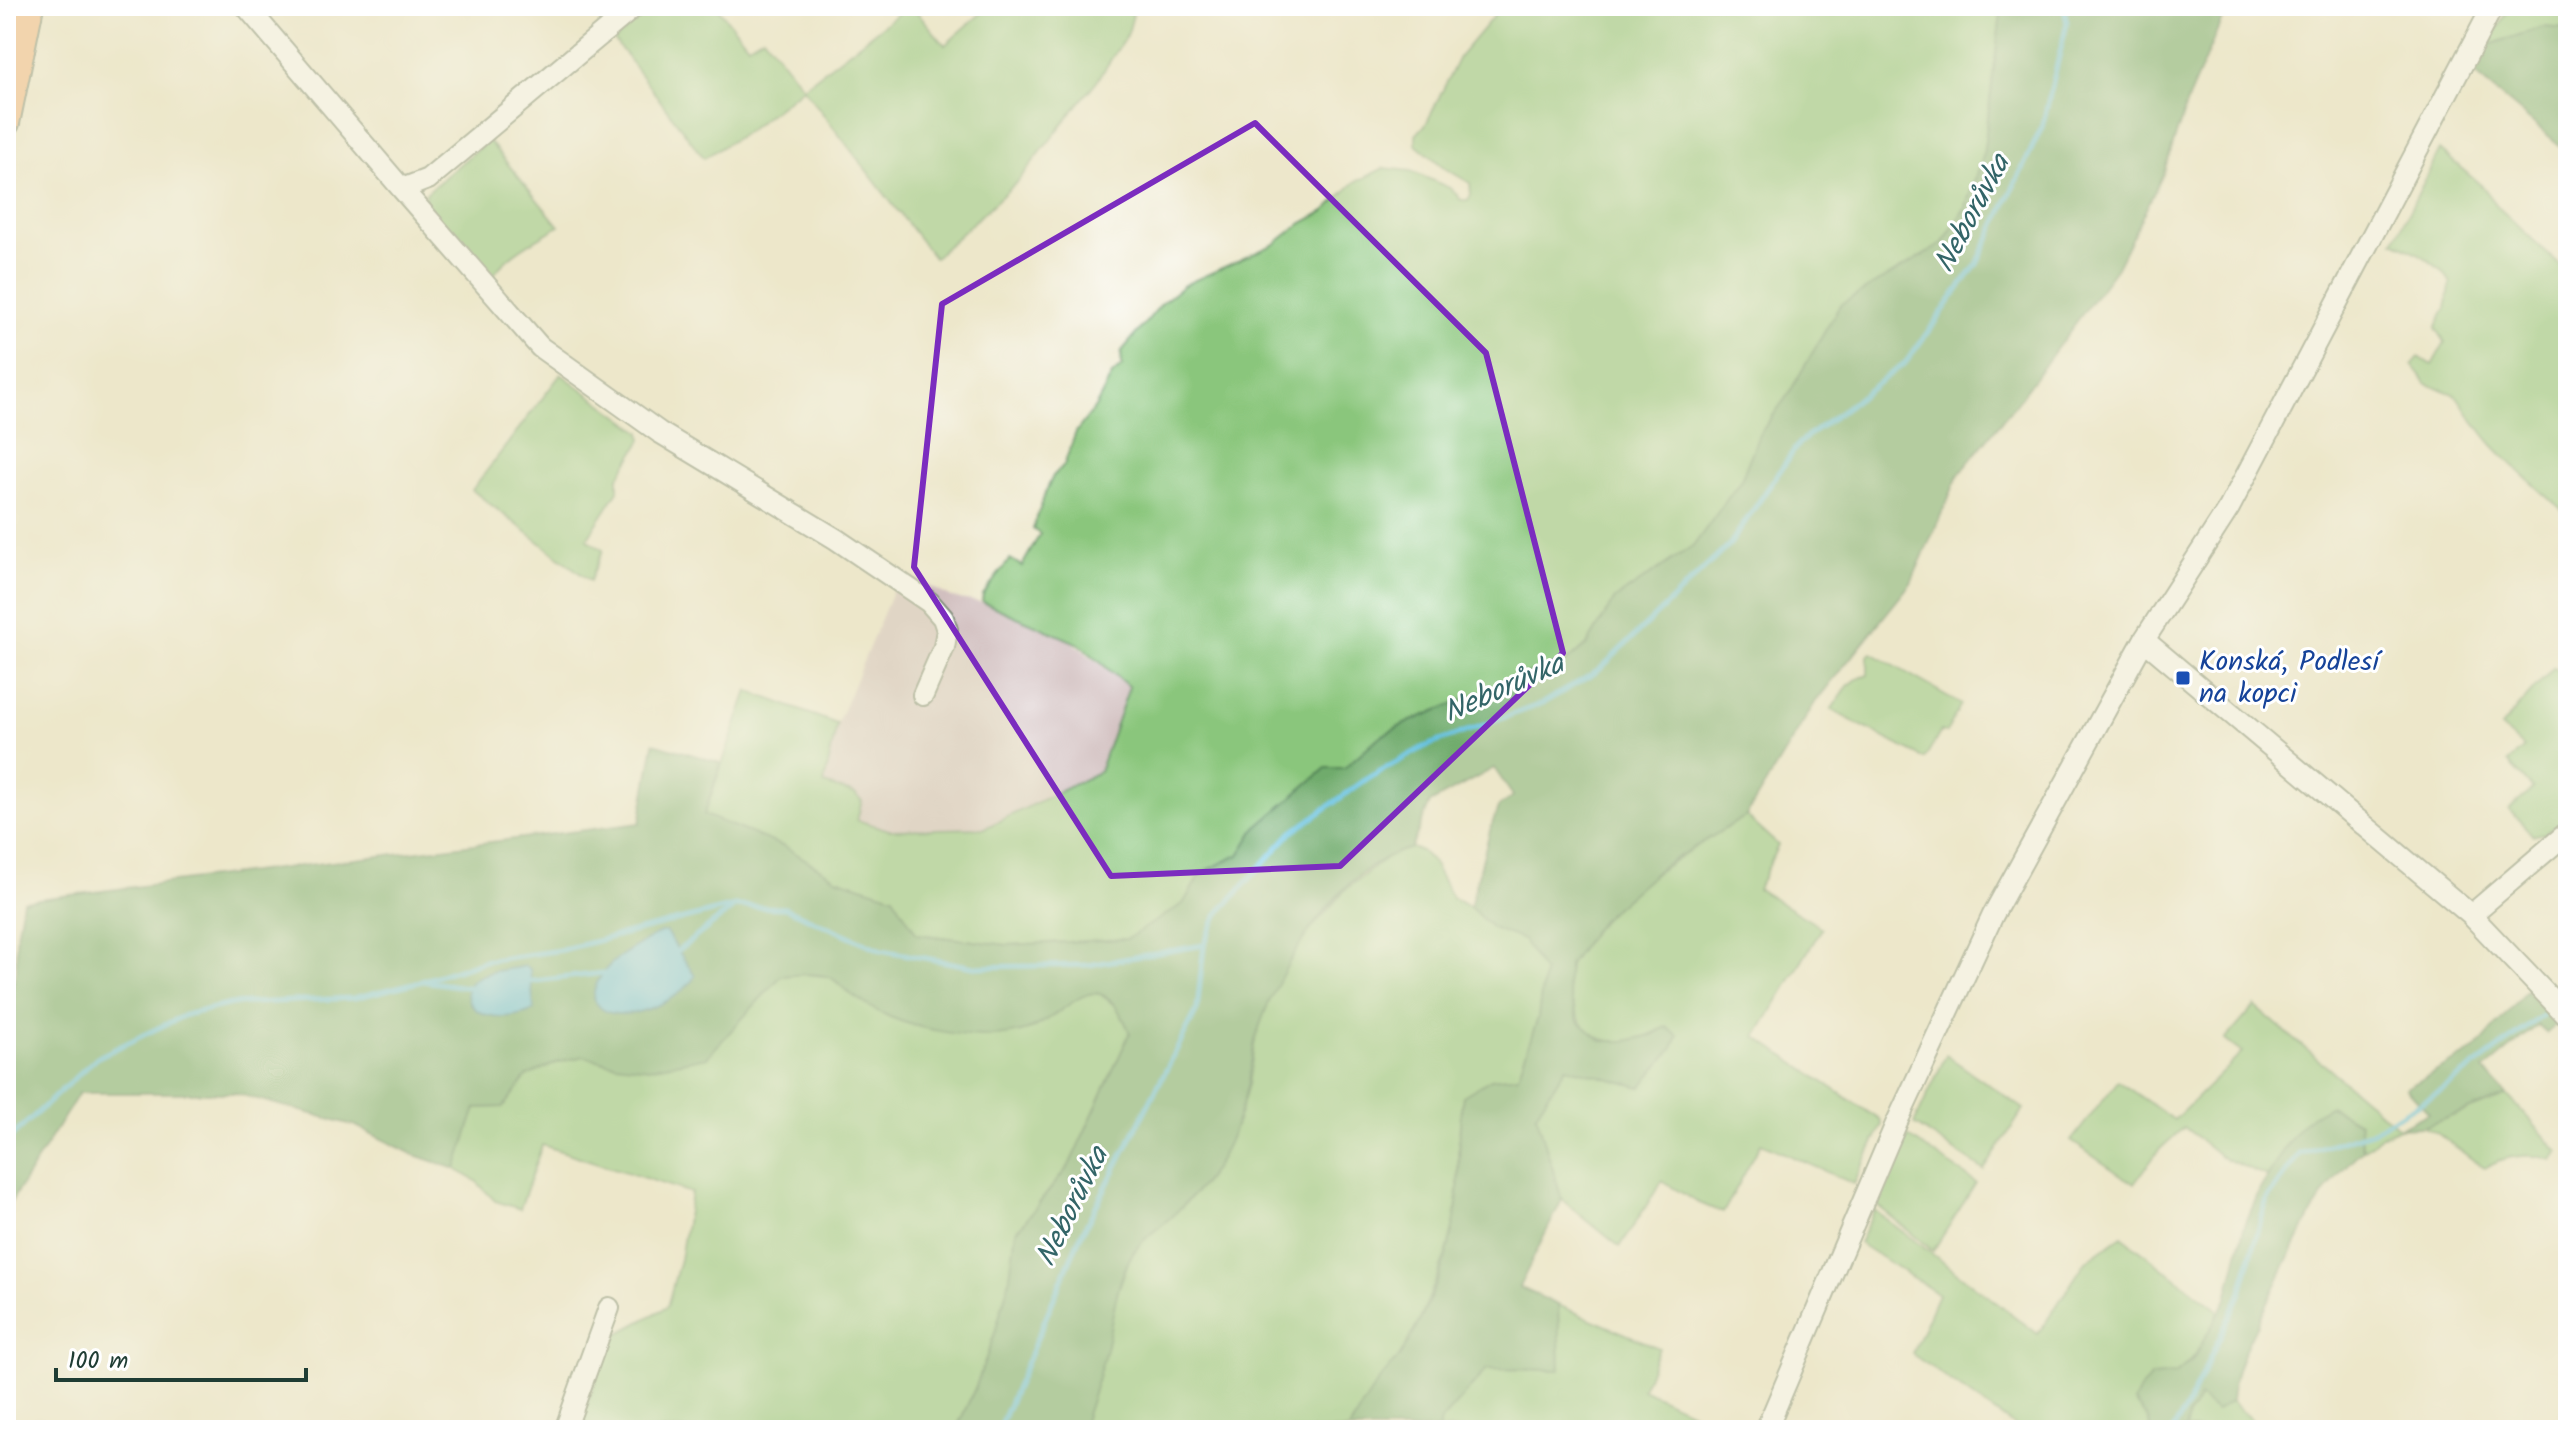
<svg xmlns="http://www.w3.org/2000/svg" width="2574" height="1436" viewBox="0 0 2574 1436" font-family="Kalam,sans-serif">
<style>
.industrial{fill:#d1bfbf}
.green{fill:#8ac67c;stroke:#548258;stroke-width:2}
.forest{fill:#6fab6c;stroke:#477450;stroke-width:2;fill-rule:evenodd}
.water{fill:#63c1e1;stroke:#417f8a;stroke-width:2}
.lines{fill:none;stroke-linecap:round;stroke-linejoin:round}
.stream{stroke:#63c1e1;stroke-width:5}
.minor-casing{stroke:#869280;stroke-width:24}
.major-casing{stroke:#869280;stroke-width:30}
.minor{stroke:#fff;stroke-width:20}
.major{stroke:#f8bd89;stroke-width:26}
.marked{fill:none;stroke:#7b2cbf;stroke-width:6;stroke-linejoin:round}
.transit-dot{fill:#1a4fb4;stroke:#fff;stroke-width:3}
.labels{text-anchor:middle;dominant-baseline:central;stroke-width:6;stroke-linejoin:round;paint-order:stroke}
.transit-label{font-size:28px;fill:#164399;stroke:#fff;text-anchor:start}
.water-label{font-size:30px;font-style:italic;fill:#336568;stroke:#fff}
</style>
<rect width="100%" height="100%" fill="#fff"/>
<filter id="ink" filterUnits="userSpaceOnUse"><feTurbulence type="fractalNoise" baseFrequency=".0125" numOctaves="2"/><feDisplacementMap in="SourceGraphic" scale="16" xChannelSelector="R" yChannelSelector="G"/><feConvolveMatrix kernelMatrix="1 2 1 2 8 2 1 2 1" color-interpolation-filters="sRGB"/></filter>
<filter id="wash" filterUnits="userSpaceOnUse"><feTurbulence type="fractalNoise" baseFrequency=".006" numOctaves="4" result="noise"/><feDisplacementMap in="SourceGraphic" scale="32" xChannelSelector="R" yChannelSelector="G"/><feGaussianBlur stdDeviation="1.8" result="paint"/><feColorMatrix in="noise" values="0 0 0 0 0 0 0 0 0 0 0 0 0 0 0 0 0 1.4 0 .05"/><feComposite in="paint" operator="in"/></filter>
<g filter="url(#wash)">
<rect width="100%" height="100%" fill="#ede7cb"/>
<path class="industrial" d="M 901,571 L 952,598 L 985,603 L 1067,638 L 1129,687 L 1100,772 L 985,828 L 889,830 L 856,820 L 862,801 L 855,794 L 824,784 L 837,724 Z"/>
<path class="green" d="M 654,6 L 716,6 L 748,45 L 763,36 L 803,87 L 908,6 L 912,6 L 945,45 L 986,9 L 985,6 L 1125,6 L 1133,15 L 1128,33 L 1099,78 L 1017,182 L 934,258 L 803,88 L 749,130 L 704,158 L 614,40 Z
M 1502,6 L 2002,6 L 1983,157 L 1965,208 L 1942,244 L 1920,259 L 1788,395 L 1759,435 L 1741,480 L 1710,528 L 1694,545 L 1615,599 L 1587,645 L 1571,660 L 1552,672 L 1526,674 L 1409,722 L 1379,737 L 1344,769 L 1256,828 L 1239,855 L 1202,872 L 1183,904 L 1127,939 L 1007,945 L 917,934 L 893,896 L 836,878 L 785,847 L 704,815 L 748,691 L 837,724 L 824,784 L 855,794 L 862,801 L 857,820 L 889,830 L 985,828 L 1099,772 L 1129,687 L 1079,644 L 985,603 L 982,601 L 983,595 L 1010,559 L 1022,566 L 1040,534 L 1033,529 L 1046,491 L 1053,476 L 1064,465 L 1076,432 L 1096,406 L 1112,375 L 1122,366 L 1121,352 L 1162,303 L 1184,285 L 1275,244 L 1299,225 L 1325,211 L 1355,182 L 1384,168 L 1411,171 L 1452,189 L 1461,200 L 1468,200 L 1471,195 L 1470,183 L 1446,169 L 1416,144 L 1416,135 L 1426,124 L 1459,57 Z
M 2509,6 L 2568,6 L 2568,29 L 2543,27 L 2489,45 Z
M 488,140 L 559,226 C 538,239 503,256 492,278 L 424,203 L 426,193 Z
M 2440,150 L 2483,187 L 2499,208 L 2568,273 L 2568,515 C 2543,492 2516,470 2493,445 C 2479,430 2467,410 2456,395 L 2427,384 L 2412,365 L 2419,357 L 2432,365 L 2445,342 L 2436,328 L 2446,308 L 2451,283 C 2440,263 2414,252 2394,241 Z
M 561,374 L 641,432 L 642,440 L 618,478 L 618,491 L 587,539 L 603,550 L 590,581 L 472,490 Z
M 1872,653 L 1961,704 L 1946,733 L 1941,731 L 1925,759 L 1831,710 L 1848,686 L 1857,679 L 1868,675 L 1868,655 Z
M 2554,667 L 2568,680 L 2568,815 L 2545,834 L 2533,835 L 2509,810 L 2533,789 L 2508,762 L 2524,748 L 2501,727 Z
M 1746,816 L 1778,845 L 1758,889 L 1822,928 L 1756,1037 L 1880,1120 L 1882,1125 L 1854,1184 L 1761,1143 L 1723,1213 L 1697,1202 L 1662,1181 L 1620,1247 L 1562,1200 L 1536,1114 L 1566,1067 L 1641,1087 L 1666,1027 C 1626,1049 1587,1050 1572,1002 C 1568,991 1565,977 1569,966 C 1571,959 1579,951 1583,945 C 1623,887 1687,852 1746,816 Z
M 1411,848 L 1421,851 L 1433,863 L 1452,898 L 1470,907 L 1492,928 L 1523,940 L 1544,973 L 1538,1018 L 1518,1076 L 1491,1079 L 1463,1096 L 1458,1143 L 1458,1190 L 1455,1222 L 1447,1252 L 1420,1320 L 1399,1358 L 1382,1376 L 1348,1430 L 1081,1430 L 1097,1381 L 1115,1300 L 1129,1259 L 1141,1242 L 1204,1183 L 1221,1158 L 1248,1085 L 1255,1038 L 1270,995 L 1288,962 L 1304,937 L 1345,890 L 1392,853 Z
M 805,974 L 831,977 L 849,993 L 890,1017 L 938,1030 L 987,1037 L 1032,1029 L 1075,997 L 1088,993 L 1100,994 L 1119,1009 L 1130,1033 L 1069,1166 L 1016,1232 L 1010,1278 L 995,1333 L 976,1386 L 956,1430 L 577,1430 L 612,1337 L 667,1307 L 680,1259 L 691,1193 L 542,1145 L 520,1209 L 495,1201 L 476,1181 L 456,1169 L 476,1108 L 503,1107 L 527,1076 L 556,1063 L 584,1056 L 608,1063 L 706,1057 L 781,976 Z
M 2255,1006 L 2399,1128 L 2382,1136 L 2363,1150 L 2359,1122 L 2329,1106 C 2299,1122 2282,1147 2269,1177 L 2223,1158 L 2184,1127 L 2159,1150 L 2134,1184 L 2071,1141 L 2118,1081 L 2174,1120 L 2242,1053 L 2225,1040 Z
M 1946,1055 L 2024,1109 L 1984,1170 L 1914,1124 Z
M 2507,1095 L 2559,1152 L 2552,1160 C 2530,1152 2503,1156 2484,1168 L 2437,1133 L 2423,1127 Z
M 1908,1136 L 1976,1183 L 1933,1251 L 1877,1205 Z
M 1874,1210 L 2038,1334 L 2086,1261 L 2122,1236 L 2219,1311 C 2213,1325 2189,1371 2174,1375 C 2170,1375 2165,1374 2161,1374 L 2134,1402 L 2148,1419 L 2151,1430 L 2020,1430 L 1912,1354 L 1938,1294 L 1859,1243 Z
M 1558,1305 L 1659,1348 L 1642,1389 L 1730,1430 L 1438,1430 L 1440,1422 L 1487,1369 L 1560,1370 Z
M 2199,1397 L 2216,1411 L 2231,1401 L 2262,1430 L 2185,1430 L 2188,1416 Z"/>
<path class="forest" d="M 2002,6 L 2228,6 L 2190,94 L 2163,174 L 2117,267 L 2018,401 L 1959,474 L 1911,583 L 1816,701 L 1746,816 L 1663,866 L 1600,921 L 1569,965 L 1567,987 L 1578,1021 L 1602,1041 L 1626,1041 L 1652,1035 L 1666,1027 L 1678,1035 L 1673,1048 L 1641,1087 L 1566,1067 L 1536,1114 L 1562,1200 L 1519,1287 L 1558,1305 L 1560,1370 L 1487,1369 L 1440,1422 L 1438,1430 L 1349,1430 C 1358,1412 1369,1394 1381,1378 C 1387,1370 1396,1363 1401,1354 C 1425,1315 1445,1269 1454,1224 C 1463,1182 1456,1138 1463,1096 L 1491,1079 L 1518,1076 L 1538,1018 L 1544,973 L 1523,940 L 1492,928 L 1470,907 L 1490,830 L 1498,807 L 1513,796 L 1494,768 L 1430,803 L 1411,848 C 1339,866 1278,968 1257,1034 C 1252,1049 1251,1066 1248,1082 C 1243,1107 1233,1134 1222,1156 C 1209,1180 1190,1199 1171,1217 C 1156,1231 1138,1241 1129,1260 C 1115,1288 1113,1319 1106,1349 C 1099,1376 1090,1403 1081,1430 L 956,1430 L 976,1386 L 995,1333 L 1010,1278 L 1016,1232 L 1069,1166 L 1130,1033 C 1099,959 1076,1007 1033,1028 C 1022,1033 998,1037 985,1036 C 958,1036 915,1028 890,1017 C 876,1011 860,1001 848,992 C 842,987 836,979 829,977 C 815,972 796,975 781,976 L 707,1057 L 649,1068 L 608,1063 L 584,1056 L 556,1063 L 527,1076 L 503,1107 L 476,1108 L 456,1169 L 412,1154 L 356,1126 L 235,1093 L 79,1093 L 6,1210 L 6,1011 L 17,969 L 16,941 L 23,901 L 640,823 L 654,743 L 721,763 L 704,815 L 785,847 L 836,878 L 893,896 L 917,934 L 1007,945 L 1127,939 L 1183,904 L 1202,872 L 1239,855 L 1256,828 L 1326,768 L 1344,768 L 1379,737 L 1409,722 L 1526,674 L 1553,672 L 1587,645 L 1615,599 L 1694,545 L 1741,480 L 1759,435 L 1788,395 L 1840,305 L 1942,244 L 1965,208 L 1983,157 ZM 666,932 L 679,952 L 620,1014 Z
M 2543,27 L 2568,29 L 2568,152 L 2472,72 L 2489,45 Z
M 2526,991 L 2558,1023 L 2547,1033 L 2538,1025 L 2484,1070 L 2507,1095 L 2423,1127 L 2399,1128 L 2429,1113 L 2406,1088 L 2475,1050 Z
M 2329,1106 L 2359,1122 L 2363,1150 C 2320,1183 2291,1254 2268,1302 C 2253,1334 2233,1365 2231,1401 L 2216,1411 L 2199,1397 L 2188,1416 L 2185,1430 L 2151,1430 L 2148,1419 L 2134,1402 L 2142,1386 L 2152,1376 L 2175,1374 L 2193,1359 L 2227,1299 L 2244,1227 L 2260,1189 L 2295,1133 L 2311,1116 Z"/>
<path class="water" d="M 661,932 L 666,932 L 695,976 C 683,1000 625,1025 602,1009 C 598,1006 596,1002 593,999 C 596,963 633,949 661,932 Z
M 525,966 L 530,969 L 534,1010 C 515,1019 473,1023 467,995 C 466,988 469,983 475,979 C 487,970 510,970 525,966 Z"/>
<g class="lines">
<path class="stream" d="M 675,953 L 733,908
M 423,981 L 473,988
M 526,982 L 604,973
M 6,1142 L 96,1058 L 185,1015 L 231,1004 L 354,998 L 422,981 L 484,961 L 561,950 L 735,906 L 785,908 L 881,950 L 974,967 L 1089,965 L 1204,945
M 998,1430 L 1079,1239 L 1197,1010 L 1204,945 L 1217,915 L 1290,834 L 1368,778 L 1424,747 L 1541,704 L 1598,671 L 1730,544 L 1799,443 L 1906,362 L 1977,264 L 2042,127 L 2067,23 L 2064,6
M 2173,1430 L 2184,1412 L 2240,1295 L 2267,1199 L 2299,1154 L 2371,1132 L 2441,1091 L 2542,1016"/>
</g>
</g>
<g filter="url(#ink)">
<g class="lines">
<defs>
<path id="minor" d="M 246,6 L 402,189 L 428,179 L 635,6
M 402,189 L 540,347 L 659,432 L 836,539 L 929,602 L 943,618 L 947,630 L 944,647 L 923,695
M 2144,640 L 2471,915 L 2568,1017
M 2471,915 L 2568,832
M 565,1430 L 609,1308
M 1766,1430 L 1896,1124 L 1993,915 L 2144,640 L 2229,508 L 2493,6"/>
<path id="major" d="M 6,123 L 30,6"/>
</defs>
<use href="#minor" class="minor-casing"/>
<use href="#major" class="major-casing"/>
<use href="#minor" class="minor"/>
<use href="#major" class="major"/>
</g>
</g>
<path d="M0 0H2574V1436H0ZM 1255,123 L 1486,353 L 1563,653 L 1340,866 L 1111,876 L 914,567 L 942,304 Z" fill="#ede7cb" fill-opacity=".55" fill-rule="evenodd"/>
<path class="marked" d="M 1255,123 L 1486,353 L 1563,653 L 1340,866 L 1111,876 L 914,567 L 942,304 Z"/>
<rect class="transit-dot" x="2175" y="670" width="16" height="16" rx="4"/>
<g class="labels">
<g class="transit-label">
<text x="2199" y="662">Konská, Podlesí<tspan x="2199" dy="32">na kopci</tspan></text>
</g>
<g class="water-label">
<text transform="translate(1973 214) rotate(-62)">Neborůvka</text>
<text transform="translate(1504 689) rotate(-24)">Neborůvka</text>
<text transform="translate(1073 1207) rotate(-64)">Neborůvka</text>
</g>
</g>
<rect width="2574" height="1436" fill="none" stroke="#fff" stroke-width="32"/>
<path d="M56 1368v12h250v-12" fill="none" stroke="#1f3d34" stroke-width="4"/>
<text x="68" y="1368" font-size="24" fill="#1f3d34" stroke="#ffffff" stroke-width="6" paint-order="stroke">100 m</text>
</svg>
